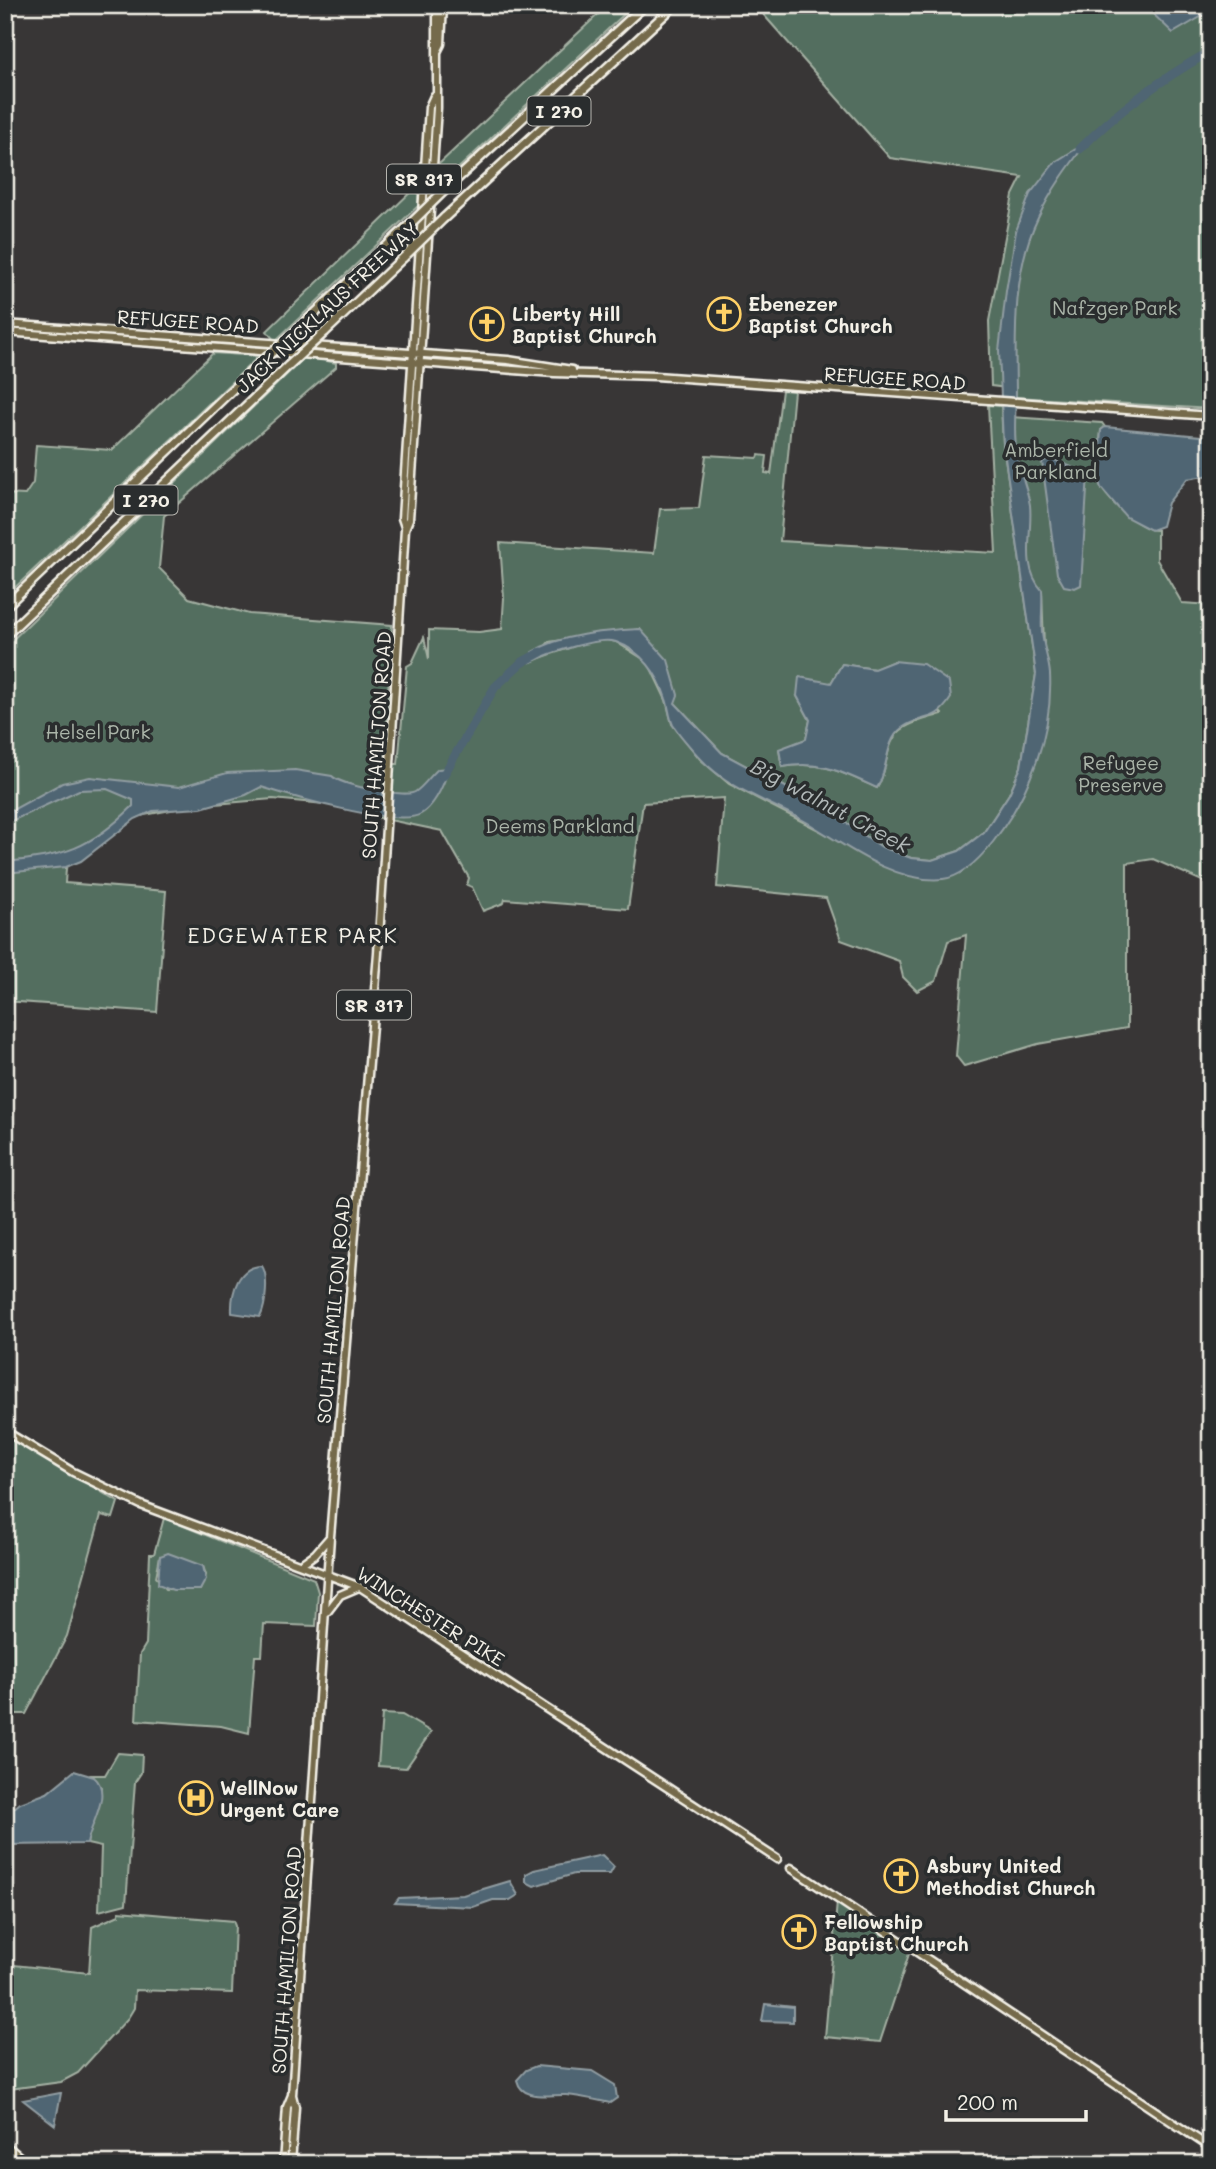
<svg xmlns="http://www.w3.org/2000/svg" width="1216" height="2169" viewBox="0 0 1216 2169" font-family="Mali,sans-serif">
<style>
.green{fill:#536e5e;stroke:#a4b0a3;stroke-width:2;fill-rule:evenodd}
.water{fill:#4f6573;stroke:#919da2;stroke-width:2}
.lines{fill:none;stroke-linecap:round;stroke-linejoin:round}
.river{stroke:#4f6573;stroke-width:9}
.major-casing{stroke:#f4f1e8;stroke-width:11}
.highway-casing{stroke:#f4f1e8;stroke-width:12}
.major{stroke:#746b4b;stroke-width:6}
.highway{stroke:#746b4b;stroke-width:7}
.highway-bridge-casing{stroke:#f4f1e8;stroke-width:12;stroke-linecap:butt}
.highway-bridge{stroke:#746b4b;stroke-width:7}
.labels{text-anchor:middle;dominant-baseline:central;stroke-width:7;stroke-linejoin:round;paint-order:stroke}
.shield{fill:#2a2d2e;stroke:#b7b6b0;stroke-width:2}
.shield-label{font-size:18px;font-weight:bold;fill:#f4f1e8}
.poi-label{font-size:19px;font-weight:bold;fill:#f4f1e8;stroke:#2a2d2e;text-anchor:start}
.street-label{font-size:19px;fill:#f4f1e8;stroke:#2a2d2e}
.park-label{font-size:19px;fill:#acb6aa;stroke:#2a2d2e}
.water-label{font-size:21px;font-style:italic;fill:#b2b9b9;stroke:#2a2d2e}
.neighbourhood-label{font-size:21px;letter-spacing:2px;fill:#f4f1e8;stroke:#2a2d2e}
</style>
<rect width="100%" height="100%" fill="#383636"/>
<filter id="ink" filterUnits="userSpaceOnUse"><feTurbulence type="fractalNoise" baseFrequency=".0143" numOctaves="2"/><feDisplacementMap in="SourceGraphic" scale="14" xChannelSelector="R" yChannelSelector="G"/><feConvolveMatrix kernelMatrix="1 2 1 2 8 2 1 2 1" color-interpolation-filters="sRGB"/></filter>
<g filter="url(#ink)">
<path class="green" d="M 608,5 L 634,5 L 436,189 L 438,165 Z
M 755,5 L 1211,5 L 1211,409 L 1016,397 L 1015,389 L 991,386 L 989,321 L 1013,195 L 1022,177 L 890,158 Z
M 419,184 L 418,206 L 275,341 L 267,331 Z
M 213,353 L 259,356 L 5,597 L 5,494 L 25,495 L 33,483 L 36,445 L 112,450 Z
M 306,356 L 336,363 L 336,367 L 164,516 L 159,568 L 189,598 L 249,614 L 392,625 L 384,764 L 398,764 L 407,666 L 412,663 L 424,637 L 429,659 L 429,630 L 479,632 L 502,629 L 504,598 L 500,543 L 654,553 L 660,509 L 699,508 L 706,455 L 758,458 L 759,455 L 767,456 L 765,473 L 771,474 L 782,390 L 794,391 L 780,541 L 996,553 L 988,405 L 1001,406 L 1003,444 L 1036,674 L 1021,767 L 1009,794 L 984,832 L 959,851 L 932,860 L 911,858 L 882,847 L 823,807 L 722,753 L 675,703 L 640,629 L 549,642 L 531,662 C 554,651 572,650 595,637 L 616,642 L 648,662 L 666,700 L 672,724 L 700,759 L 729,784 L 906,875 L 959,873 L 1027,781 L 1044,646 L 1042,591 L 1032,589 L 1011,417 L 1102,423 L 1105,427 L 1101,430 C 1100,445 1096,464 1098,479 C 1101,496 1140,531 1157,530 L 1157,560 L 1182,603 L 1211,605 L 1211,885 L 1153,859 L 1127,863 L 1127,1028 L 1038,1044 L 964,1066 L 956,1056 L 966,935 L 948,941 L 936,981 L 917,991 L 903,977 L 899,961 L 841,940 L 826,898 L 717,887 L 724,798 L 643,803 L 628,909 L 505,899 L 504,903 L 483,911 L 472,887 L 467,885 L 469,878 L 442,831 L 375,817 L 376,809 L 273,799 L 192,806 L 134,817 L 66,868 L 65,883 L 166,891 L 157,1012 L 5,1001 L 5,647 ZM 894,661 L 942,714 C 930,718 915,721 904,728 C 884,739 889,770 877,788 C 842,772 821,760 782,767 L 779,750 L 806,739 L 810,720 L 797,696 L 831,683 L 842,664 L 875,669 Z
M 5,1434 L 118,1502 L 113,1518 L 101,1515 L 67,1636 L 26,1714 L 5,1714 Z
M 164,1518 L 314,1579 L 318,1592 L 316,1626 L 264,1624 L 262,1656 L 255,1656 L 249,1733 L 221,1726 L 136,1720 L 140,1654 L 146,1644 L 150,1554 L 154,1554 ZM 160,1556 L 203,1566 L 206,1575 L 200,1590 L 166,1589 L 156,1577 Z
M 382,1714 L 402,1715 L 431,1732 L 406,1768 L 378,1766 Z
M 118,1753 L 142,1755 L 141,1773 L 135,1782 L 126,1904 L 99,1911 L 101,1847 L 87,1844 C 90,1824 102,1807 101,1787 L 91,1775 L 105,1775 Z
M 837,1902 L 910,1951 L 880,2042 L 825,2037 Z
M 119,1911 L 233,1921 L 235,1926 L 232,1993 L 135,1990 L 134,2008 L 128,2018 L 78,2073 L 61,2082 L 10,2089 L 6,2098 L 9,2104 L 5,2104 L 5,1964 L 89,1973 L 92,1927 L 119,1915 Z"/>
<path class="water" d="M 1150,5 L 1211,5 L 1211,7 L 1204,15 L 1173,33 L 1150,11 Z
M 1087,142 C 1069,166 1051,190 1038,218 C 1013,269 1015,334 1016,390 C 1016,411 1013,434 1017,454 C 1019,471 1027,487 1030,505 C 1033,533 1020,566 1042,590 C 1043,604 1041,619 1042,632 C 1043,646 1049,660 1050,674 C 1053,733 1029,796 993,842 C 982,856 963,877 943,879 C 896,884 846,846 808,823 C 771,802 729,790 700,758 C 691,748 680,736 673,725 C 669,717 669,707 666,699 C 658,674 642,651 616,642 C 599,636 547,654 531,662 L 532,652 C 562,634 605,631 640,629 L 668,660 L 678,695 L 675,703 L 722,753 L 823,807 L 882,847 L 911,858 L 932,860 L 959,851 L 984,832 L 1009,794 L 1021,767 L 1036,674 L 1003,444 L 999,351 L 1006,291 L 1016,231 L 1030,194 L 1055,162 Z
M 1105,427 L 1211,437 L 1211,475 L 1187,479 L 1168,503 L 1162,526 L 1151,530 L 1126,517 L 1101,488 L 1098,479 L 1101,430 Z
M 1050,458 L 1088,474 L 1081,585 L 1075,588 L 1064,586 L 1057,574 L 1042,462 Z
M 894,661 L 923,664 L 949,682 L 951,698 C 934,725 924,713 902,728 C 884,741 889,770 877,788 C 842,772 821,760 782,767 L 779,749 L 806,739 L 810,720 L 797,696 L 799,677 L 831,683 L 842,664 L 874,669 Z
M 449,768 C 444,784 436,805 421,814 C 398,828 290,796 261,787 L 246,795 L 201,808 L 153,811 L 135,819 L 81,861 L 66,867 L 5,873 L 5,862 C 64,856 90,849 133,806 L 133,800 L 107,789 L 79,790 L 5,824 L 5,814 L 62,783 L 90,777 L 179,787 L 227,773 L 295,770 L 332,776 C 340,785 405,798 415,792 C 423,787 430,776 438,769 Z
M 262,1266 C 269,1276 266,1306 260,1317 L 232,1313 C 231,1292 238,1266 262,1266 Z
M 168,1553 L 203,1566 L 206,1579 L 200,1590 L 173,1590 L 158,1584 L 160,1556 Z
M 74,1771 L 94,1777 C 113,1793 90,1824 87,1844 L 5,1845 L 5,1816 L 20,1803 L 47,1793 Z
M 602,1855 L 614,1867 L 610,1874 L 574,1874 L 534,1886 L 526,1882 L 526,1874 L 534,1870 Z
M 510,1881 L 518,1895 L 510,1900 L 493,1900 L 473,1907 L 395,1903 L 399,1898 L 463,1895 Z
M 765,2004 L 793,2007 L 793,2022 L 762,2021 Z
M 536,2066 L 592,2071 L 615,2085 L 617,2098 L 610,2103 C 596,2100 580,2096 566,2095 C 550,2094 522,2102 517,2080 L 526,2070 Z
M 61,2093 L 55,2125 L 23,2100 L 60,2093 Z"/>
<g class="lines">
<path class="river" d="M 1080,149 C 1118,110 1163,78 1211,51
M 443,776 L 495,687 L 521,663 L 541,652"/>
<defs>
<path id="major" d="M 437,52 L 441,44 L 443,5
M 5,324 L 508,360 L 572,370
M 5,332 L 554,373 L 656,376 L 1211,416
M 405,527 L 402,518 L 429,107 L 434,96
M 5,1431 L 73,1472 L 141,1505 L 360,1587 L 777,1859
M 301,1564 L 315,1554 L 329,1538
M 327,1612 L 340,1595 L 359,1587
M 791,1868 L 1211,2148
M 283,2164 L 287,2107 L 292,2095
M 291,2164 L 295,2107 L 292,2095 L 330,1537 L 378,953 L 405,529 L 409,519 L 437,108 L 437,5"/>
<path id="highway" d="M 445,190 L 645,5
M 444,218 L 675,5
M 295,332 L 408,226
M 325,332 L 404,257
M 5,607 L 259,364
M 5,636 L 288,366
M 5,2145 L 27,2164"/>
</defs>
<use href="#major" class="major-casing"/>
<use href="#highway" class="highway-casing"/>
<use href="#major" class="major"/>
<use href="#highway" class="highway"/>
<defs>
<path id="highway-bridge" d="M 408,226 L 445,190
M 404,257 L 444,218
M 259,364 L 295,332
M 288,366 L 325,332"/>
</defs>
<use href="#highway-bridge" class="highway-bridge-casing"/>
<use href="#highway-bridge" class="highway-bridge"/>
</g>
</g>
<defs>
<symbol id="church-ring" viewBox="-11 -11 22 22"><circle r="9.5" fill="#2a2d2e" stroke="#ffd166" stroke-width="1.5"/><path d="M-1.2-6h2.4v3.5h3.3v2.4h-3.3V6h-2.4V-.1h-3.3v-2.4h3.3Z" fill="#ffd166"/></symbol>
<symbol id="hospital-ring" viewBox="-11 -11 22 22"><circle r="9.5" fill="#2a2d2e" stroke="#ffd166" stroke-width="1.5"/><path d="M-5-5h3v3.5h4V-5h3V5h-3V1.5h-4V5h-3Z" fill="#ffd166"/></symbol>
</defs>
<g fill-rule="evenodd">
<use href="#church-ring" x="705" y="295" width="38" height="38"/>
<use href="#church-ring" x="468" y="305" width="38" height="38"/>
<use href="#hospital-ring" x="177" y="1779" width="38" height="38"/>
<use href="#church-ring" x="882" y="1857" width="38" height="38"/>
<use href="#church-ring" x="780" y="1913" width="38" height="38"/>
</g>
<g class="labels">
<g class="shield">
<rect x="527.5" y="96.5" width="63" height="29" rx="5"/>
<rect x="387" y="164.5" width="74" height="29" rx="5"/>
<rect x="114.5" y="485.5" width="63" height="29" rx="5"/>
<rect x="337" y="990.5" width="74" height="29" rx="5"/>
</g>
<g class="shield-label">
<text x="559" y="111">I 270</text>
<text x="424" y="179">SR 317</text>
<text x="146" y="500">I 270</text>
<text x="374" y="1005">SR 317</text>
</g>
<g class="poi-label">
<text x="748" y="303">Ebenezer<tspan x="748" dy="22">Baptist Church</tspan></text>
<text x="512" y="313">Liberty Hill<tspan x="512" dy="22">Baptist Church</tspan></text>
<text x="220" y="1787">WellNow<tspan x="220" dy="22">Urgent Care</tspan></text>
<text x="926" y="1865">Asbury United<tspan x="926" dy="22">Methodist Church</tspan></text>
<text x="824" y="1921">Fellowship<tspan x="824" dy="22">Baptist Church</tspan></text>
</g>
<g class="street-label">
<text transform="translate(327 307) rotate(-43)">JACK NICKLAUS FREEWAY</text>
<text transform="translate(188 321) rotate(4)">REFUGEE ROAD</text>
<text transform="translate(895 378) rotate(4)">REFUGEE ROAD</text>
<text transform="translate(376 745) rotate(-86)">SOUTH HAMILTON ROAD</text>
<text transform="translate(333 1310) rotate(-85)">SOUTH HAMILTON ROAD</text>
<text transform="translate(431 1616) rotate(32)">WINCHESTER PIKE</text>
<text transform="translate(286 1960) rotate(-86)">SOUTH HAMILTON ROAD</text>
</g>
<g class="park-label">
<text x="1115" y="307">Nafzger Park</text>
<text x="1056" y="449">Amberfield<tspan x="1056" dy="22">Parkland</tspan></text>
<text x="98" y="731">Helsel Park</text>
<text x="1121" y="762">Refugee<tspan x="1121" dy="22">Preserve</tspan></text>
<text x="560" y="825">Deems Parkland</text>
</g>
<g class="water-label">
<text transform="translate(831 805) rotate(28)">Big Walnut Creek</text>
</g>
<g class="neighbourhood-label">
<text x="293" y="934">EDGEWATER PARK</text>
</g>
</g>
<rect width="1216" height="2169" fill="none" stroke="#2a2d2e" stroke-width="28"/>
<rect x="14" y="14" width="1188" height="2141" fill="none" stroke="#f4f1e8" stroke-width="2.5" filter="url(#ink)"/>
<path d="M946 2110v10h140v-10" fill="none" stroke="#f4f1e8" stroke-width="3.5"/>
<text x="957" y="2110" font-size="21" fill="#f4f1e8" stroke="#2a2d2e" stroke-width="5" paint-order="stroke">200 m</text>
</svg>
